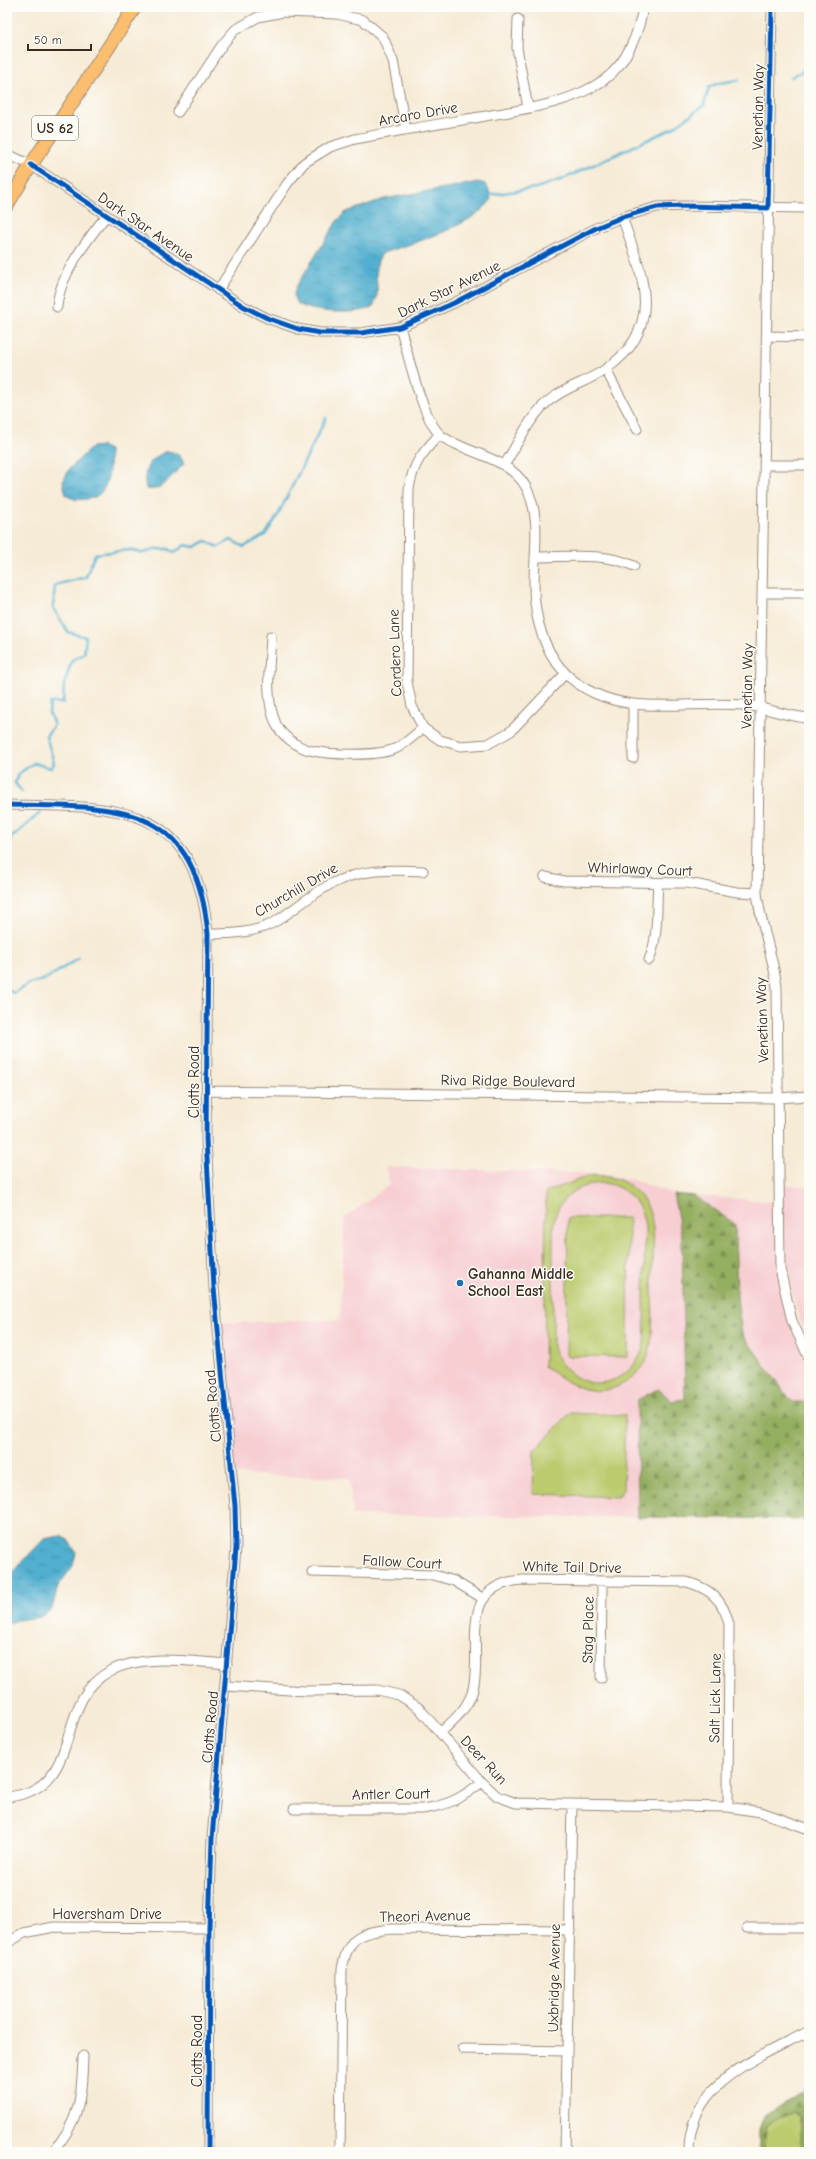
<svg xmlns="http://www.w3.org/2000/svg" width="816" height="2159" viewBox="0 0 816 2159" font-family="'Comic Neue',sans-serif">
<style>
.built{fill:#f7cfd3}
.grass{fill:#bbcb6e;stroke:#7b7a46;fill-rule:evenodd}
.forest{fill:url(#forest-firs);stroke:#686c40}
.water{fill:url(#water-ripples);stroke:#466c76}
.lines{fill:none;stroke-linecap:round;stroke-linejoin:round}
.stream{stroke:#51afcf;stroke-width:2.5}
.minor-casing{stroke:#988a7a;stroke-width:11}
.highway-casing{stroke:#988a7a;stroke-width:15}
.minor{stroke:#fff;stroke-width:9}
.highway{stroke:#fbbd6e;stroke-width:13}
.cycleway-casing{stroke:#fdfcf7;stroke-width:8}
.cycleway{stroke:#0057b8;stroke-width:5}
.poi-dot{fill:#1f6fb2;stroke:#fdfcf7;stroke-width:1.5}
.labels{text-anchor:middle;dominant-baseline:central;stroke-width:3;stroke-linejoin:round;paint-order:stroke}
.shield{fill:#fdfcf7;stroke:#75695f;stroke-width:1}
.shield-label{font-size:14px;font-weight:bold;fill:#3b2a1e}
.street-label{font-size:15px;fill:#3b2a1e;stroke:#fdfcf7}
.poi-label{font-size:15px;font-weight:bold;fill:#3b2a1e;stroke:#fdfcf7;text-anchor:start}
</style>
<defs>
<pattern id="forest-firs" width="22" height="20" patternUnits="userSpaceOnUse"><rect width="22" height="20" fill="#94af61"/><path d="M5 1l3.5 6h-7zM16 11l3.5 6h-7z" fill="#7a8f4f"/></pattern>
<pattern id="water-ripples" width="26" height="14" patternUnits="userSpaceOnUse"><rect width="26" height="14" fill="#51afcf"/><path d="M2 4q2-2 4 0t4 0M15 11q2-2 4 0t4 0" fill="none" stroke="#448fa7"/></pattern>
</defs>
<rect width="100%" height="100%" fill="#fdfcf7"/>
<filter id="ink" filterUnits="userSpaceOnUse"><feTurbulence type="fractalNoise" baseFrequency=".025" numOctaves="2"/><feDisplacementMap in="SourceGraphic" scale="8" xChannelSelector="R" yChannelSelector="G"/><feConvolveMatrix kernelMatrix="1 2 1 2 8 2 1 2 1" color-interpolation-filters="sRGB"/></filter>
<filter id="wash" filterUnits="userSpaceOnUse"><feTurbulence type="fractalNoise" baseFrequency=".012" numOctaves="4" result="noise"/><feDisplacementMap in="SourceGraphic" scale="16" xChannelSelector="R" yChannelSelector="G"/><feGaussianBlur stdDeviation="0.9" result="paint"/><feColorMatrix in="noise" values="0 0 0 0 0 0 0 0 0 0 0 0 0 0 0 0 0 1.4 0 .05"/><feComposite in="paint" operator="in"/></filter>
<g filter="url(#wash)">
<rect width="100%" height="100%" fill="#f6ebd6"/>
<path class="built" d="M 385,1167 L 600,1174 L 634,1180 L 673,1194 L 779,1202 L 785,1296 L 809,1358 L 809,1519 L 353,1515 L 349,1478 L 232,1474 L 217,1323 L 340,1320 L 345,1218 L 390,1184 Z
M 778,1185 L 809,1186 L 809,1341 L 802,1326 L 792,1292 Z"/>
<path class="grass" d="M 589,1176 C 613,1174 634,1183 646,1204 C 658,1225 652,1258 652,1282 C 652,1302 654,1323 651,1343 C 647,1374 616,1397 585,1389 C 570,1385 557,1375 544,1367 L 546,1192 ZM 603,1183 C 627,1186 643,1204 645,1228 C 645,1254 644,1279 644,1305 C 644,1319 646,1334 643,1348 C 637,1370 611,1388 588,1382 C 570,1377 559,1364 553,1347 L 553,1229 C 555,1201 574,1184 603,1183 Z
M 568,1218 L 629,1218 L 628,1357 L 566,1356 Z
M 570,1413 L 625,1415 L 623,1490 L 618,1497 L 533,1494 L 534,1451 Z
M 795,2111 L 800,2117 L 802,2152 L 764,2152 C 765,2121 767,2122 795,2111 Z"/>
<path class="forest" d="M 673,1194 L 694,1196 L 735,1224 L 737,1298 L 742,1334 L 792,1402 L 809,1402 L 809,1519 L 638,1517 L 637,1400 L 658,1389 L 672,1401 L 685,1399 L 682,1237 Z
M 809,2090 L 809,2152 L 802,2152 L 800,2117 L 795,2111 C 767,2122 765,2121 764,2152 L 759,2152 L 759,2128 L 766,2113 Z"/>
<path class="water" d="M 478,182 L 485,184 L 489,190 L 491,200 C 472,227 413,243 383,253 C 368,269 384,292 373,306 C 364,316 304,313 296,302 C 293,297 294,292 296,287 L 337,221 L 346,212 L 384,199 Z
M 102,446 L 109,450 C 110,469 110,497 87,499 C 78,500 74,500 66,495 L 63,482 L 69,469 L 92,447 Z
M 168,451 C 177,453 181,455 184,464 C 173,473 162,493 146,489 C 142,470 149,458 168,451 Z
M 60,1536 L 68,1540 L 76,1552 L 73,1566 L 58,1586 L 52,1609 L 40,1617 L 17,1620 L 7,1624 L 7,1578 L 44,1539 Z"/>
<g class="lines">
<path class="stream" d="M 791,77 L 809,68
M 490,195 L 536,188 L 563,179 L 673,128 L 704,105 L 709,87 L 719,83 L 739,80
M 22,792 L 15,783 L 18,774 L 34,763 L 51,768 L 54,763 L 46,736 L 54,725 L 49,713 L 50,703 L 63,703 L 64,685 L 72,660 L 84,654 L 86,637 L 68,632 L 53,608 L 55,585 L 86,577 L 95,554 L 129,550 L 144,553 L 155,549 L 168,549 L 174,553 L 185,545 L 195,547 L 206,541 L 218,547 L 231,540 L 244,547 L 265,535 L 277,517 L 326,418
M 7,839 L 15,835 L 41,812
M 7,990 L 14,993 L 29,984 L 46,979 L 79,958"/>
</g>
</g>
<g filter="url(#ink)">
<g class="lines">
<defs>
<path id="minor" d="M 772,7 L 757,893 C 761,927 773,955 777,987 L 780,1269 L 792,1321 L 809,1358
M 518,19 L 517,48 L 528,108
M 178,112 L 222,45 L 235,30 L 258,17 L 283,12 L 337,14 L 363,20 L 383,37 L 393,61 L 406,130
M 7,154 L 31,165 L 243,306 L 267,318 L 298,329 L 320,333 L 361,333 L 400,327 L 454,303 L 596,228 L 622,217 L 657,207 L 685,206 L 809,208
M 218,290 L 287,184 L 304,163 L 330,147 L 355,139 C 397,131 439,124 480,117 C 523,109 568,105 604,80 C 627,63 639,33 643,7
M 57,307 C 59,276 87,240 106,216
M 400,327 C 409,356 420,412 439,434 C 444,439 450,441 456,444 C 481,456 512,462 526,487 C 545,523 530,566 535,603 C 542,661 574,696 633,704 C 669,708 707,702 744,705 C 766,707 787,717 809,718
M 767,336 L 809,337
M 606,370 L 637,429
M 440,434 C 422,453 413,463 409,489 L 407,682 L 412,706 L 423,728 L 440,740 L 461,746 L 488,744 L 511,731 L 565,674
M 505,464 C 517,445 527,422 543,406 C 561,388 586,383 606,369 C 667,327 642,274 622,217
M 765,465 L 809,465
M 536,557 C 568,557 604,552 634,566
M 763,593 L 809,593
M 271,636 C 270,664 264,697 276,724 C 281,735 297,747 309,750 C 328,755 379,757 397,748 C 406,743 415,735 423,728
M 633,758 L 633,704
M 7,805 C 116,807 195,799 208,934 L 206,1139 L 214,1288 L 235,1506 L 236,1548 L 212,1839 L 209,1928 L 208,2152
M 545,877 L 564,881 L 687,883 L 737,892 L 757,893
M 208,934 C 231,934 258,933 278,920 C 296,908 312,894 331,884 C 360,869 391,869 423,871
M 649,960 C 659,937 656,908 658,883
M 206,1091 L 778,1098 L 809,1096
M 312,1572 L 434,1575 L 454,1581 L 484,1599
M 601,1678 L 602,1582
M 226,1686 L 306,1691 L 377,1690 L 399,1695 L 419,1708 L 482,1782 L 497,1796 L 516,1803 L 728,1807 L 761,1812 L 809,1829
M 440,1733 C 453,1721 466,1710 472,1693 C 485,1651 453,1585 523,1580 L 687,1582 C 711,1589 723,1600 729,1624 L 728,1807
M 7,1797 C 87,1789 51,1702 110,1671 C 144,1653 191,1662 227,1664
M 294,1809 L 422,1809 C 447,1806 462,1798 482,1782
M 747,1928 L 809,1928
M 7,1943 L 24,1933 L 54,1927 L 209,1928
M 463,2049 L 566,2051
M 52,2152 C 80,2122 82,2095 83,2056
M 340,2152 L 342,1969 C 348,1936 360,1932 392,1929 L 570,1930
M 565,2152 L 572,1805
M 689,2152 C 689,2082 756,2059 809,2031"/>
<path id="highway" d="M 7,205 L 31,165 L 135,7"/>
</defs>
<use href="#minor" class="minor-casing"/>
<use href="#highway" class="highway-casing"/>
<use href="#minor" class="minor"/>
<use href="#highway" class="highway"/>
<defs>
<path id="cycleway" d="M 31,165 L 243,306 L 267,318 L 298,329 L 320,333 L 361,333 L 400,327 L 454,303 L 596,228 L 622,217 L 657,207 L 685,206 L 768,208 L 772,7
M 7,805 C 116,807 195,799 208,934 L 206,1139 L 214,1288 L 235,1506 L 236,1548 L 212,1839 L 209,1928 L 208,2152"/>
</defs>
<use href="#cycleway" class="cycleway-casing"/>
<use href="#cycleway" class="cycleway"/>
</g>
</g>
<circle class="poi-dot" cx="460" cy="1283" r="4"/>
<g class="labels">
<rect class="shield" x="32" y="116" width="46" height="24" rx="3"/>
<g class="shield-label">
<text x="55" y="128">US 62</text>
</g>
<g class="street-label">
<text transform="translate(758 107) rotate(-89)">Venetian Way</text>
<text transform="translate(418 114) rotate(-10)">Arcaro Drive</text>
<text transform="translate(146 227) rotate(34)">Dark Star Avenue</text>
<text transform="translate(449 289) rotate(-26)">Dark Star Avenue</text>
<text transform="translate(395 653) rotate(-92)">Cordero Lane</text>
<text transform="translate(747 686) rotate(-89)">Venetian Way</text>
<text transform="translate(640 869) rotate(2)">Whirlaway Court</text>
<text transform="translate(296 890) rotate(-30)">Churchill Drive</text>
<text transform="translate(762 1020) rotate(-92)">Venetian Way</text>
<text transform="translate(508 1081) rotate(1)">Riva Ridge Boulevard</text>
<text transform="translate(194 1082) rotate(-90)">Clotts Road</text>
<text transform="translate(213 1406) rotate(-95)">Clotts Road</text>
<text transform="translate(402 1562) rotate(3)">Fallow Court</text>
<text transform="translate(572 1567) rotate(1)">White Tail Drive</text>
<text transform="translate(588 1630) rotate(-89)">Stag Place</text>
<text transform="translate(715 1698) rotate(-89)">Salt Lick Lane</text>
<text transform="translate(210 1727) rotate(-85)">Clotts Road</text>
<text transform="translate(484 1760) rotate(47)">Deer Run</text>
<text transform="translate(391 1794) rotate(-1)">Antler Court</text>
<text x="107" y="1914">Haversham Drive</text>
<text transform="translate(425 1916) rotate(-1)">Theori Avenue</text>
<text transform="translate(554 1978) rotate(-89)">Uxbridge Avenue</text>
<text transform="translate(197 2051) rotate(-90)">Clotts Road</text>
</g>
<g class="poi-label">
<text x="468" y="1274">Gahanna Middle<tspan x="468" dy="17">School East</tspan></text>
</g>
</g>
<rect width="816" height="2159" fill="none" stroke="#fdfcf7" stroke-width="24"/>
<path d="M28 44v6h63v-6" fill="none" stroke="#3b2a1e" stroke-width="2"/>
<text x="34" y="44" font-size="12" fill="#3b2a1e" stroke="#fdfcf7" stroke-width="3" paint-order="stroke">50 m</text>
</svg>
